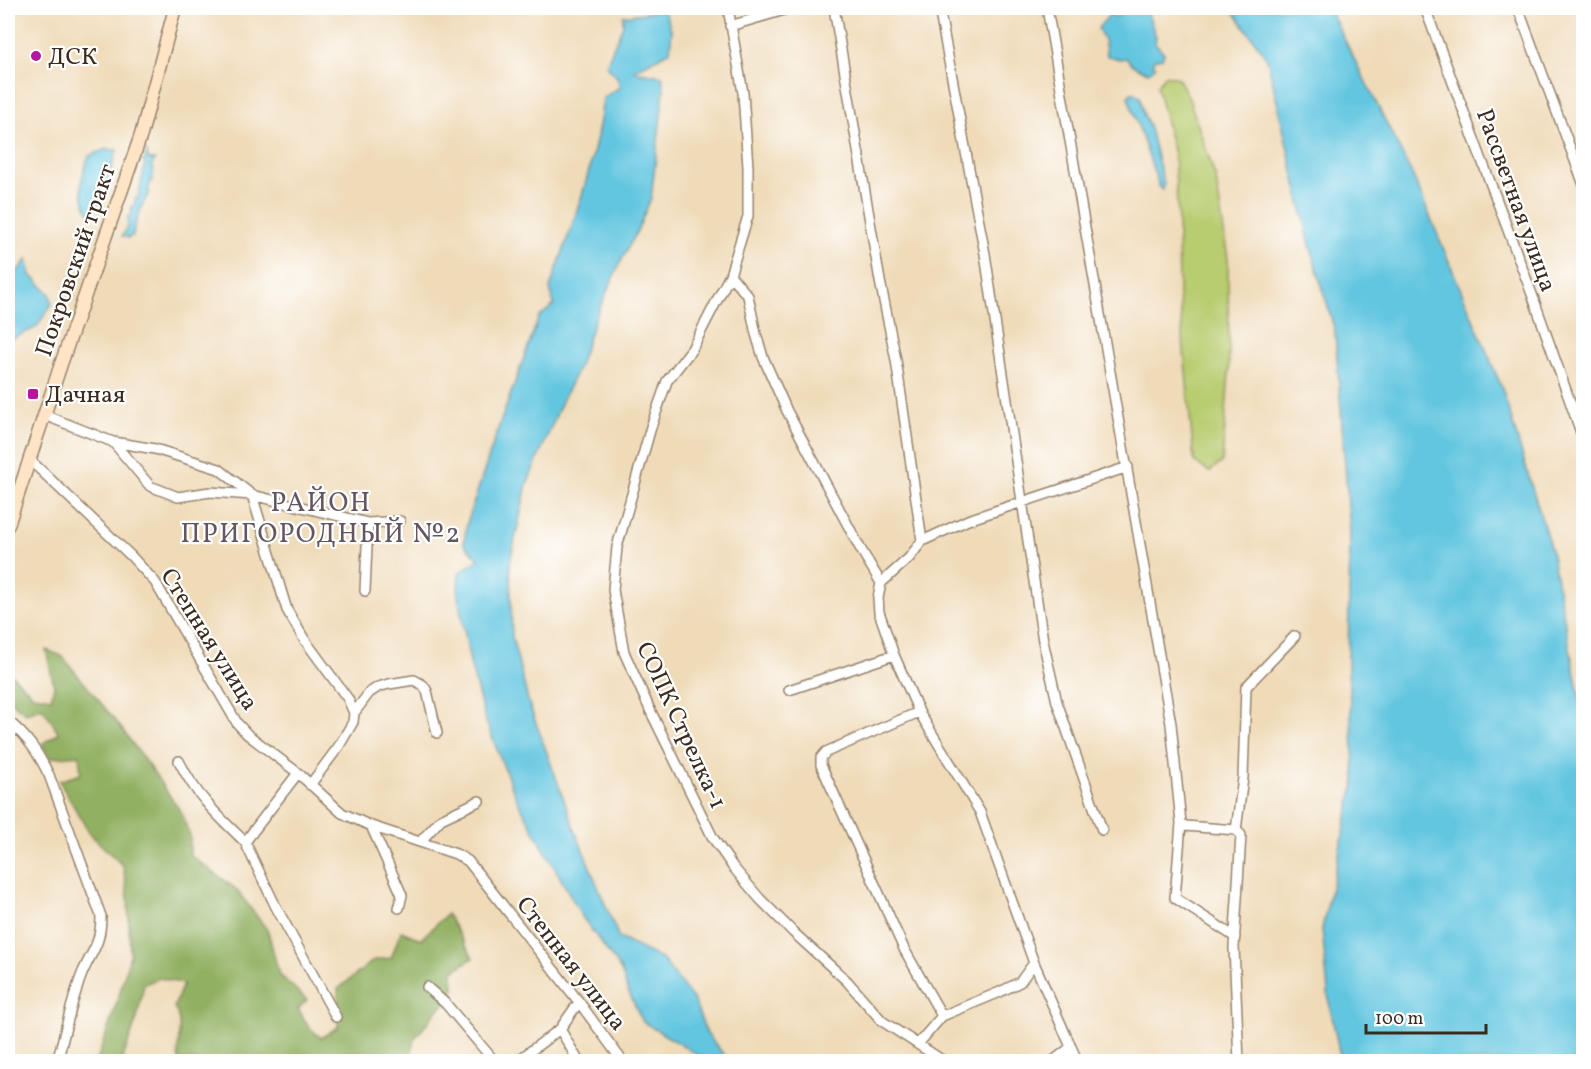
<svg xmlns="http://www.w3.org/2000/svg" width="1591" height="1069" viewBox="0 0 1591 1069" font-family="Vollkorn,serif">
  <rect width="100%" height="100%" fill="#fff"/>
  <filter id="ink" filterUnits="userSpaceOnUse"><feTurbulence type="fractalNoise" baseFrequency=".0167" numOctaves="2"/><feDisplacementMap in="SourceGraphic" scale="12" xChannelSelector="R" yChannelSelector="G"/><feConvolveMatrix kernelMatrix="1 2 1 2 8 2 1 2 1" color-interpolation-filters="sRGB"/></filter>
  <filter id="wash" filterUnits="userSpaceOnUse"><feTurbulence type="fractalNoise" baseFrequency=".008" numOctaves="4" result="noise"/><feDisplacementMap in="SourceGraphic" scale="24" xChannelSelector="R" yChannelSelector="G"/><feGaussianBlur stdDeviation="1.35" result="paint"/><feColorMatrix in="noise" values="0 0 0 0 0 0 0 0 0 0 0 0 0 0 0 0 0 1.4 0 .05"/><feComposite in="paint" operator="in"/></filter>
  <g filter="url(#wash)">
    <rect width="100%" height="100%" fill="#f0dbb9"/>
    <path fill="#b8cc6f" stroke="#7a7b46" stroke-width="1.5" d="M1165,75L1178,78L1188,96L1216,179L1228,260L1229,372L1222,462L1209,472L1194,461L1179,295L1178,220L1174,154L1157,86Z"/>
    <path fill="#92b062" stroke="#666d40" stroke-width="1.5" d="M46,650L62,656L119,725L153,772L181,812L190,836V855L236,889L268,931L279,974L307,1000L298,1009L308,1026L321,1038L338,1027V989L374,960L391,958L401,931L421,939L447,914L473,958L453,971L454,988L447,1001L436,1012L414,1039L411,1059L406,1061H370L363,1053H339L328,1061H179C176,1044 184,1022 174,1007L183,984L160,978L144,984L137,1018L122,1061H97L118,999L130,955L128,898L123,866L90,834L59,781L81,774L79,755L50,758L42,744L59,733L43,708L25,713L8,699V671L33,695L51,698L54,686Z"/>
    <path fill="#63c6e0" stroke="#4f787f" stroke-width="1.5" d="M1120,8H1146L1156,37L1155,43L1164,53L1162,58L1155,59L1153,64L1156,66L1149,72C1139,70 1132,65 1126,58L1120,59L1107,56L1104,40L1098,28L1111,13L1115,17L1119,16L1118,10Z
      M1231,8L1329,9L1413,176L1502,388L1551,550L1583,716V1061H1341L1329,1002L1322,929L1355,781L1348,669L1350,532L1335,331L1310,245L1267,58Z
      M664,10L672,31L670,51L633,71L662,76L664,90L651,198L639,227L617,269L594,321L578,369L563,399L527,484L510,562L512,637L529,704L578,838L619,938L662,959L693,999L707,1034L729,1061H708L643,1022L627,989L621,970L583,918L538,838L516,798L485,719L471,667L458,597L459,573L479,559L464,544L467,523L499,426L539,317L554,305L550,288C572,226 596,164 603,98L620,87L617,77L606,65L623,25V16Z
      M1131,93H1135L1140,97L1144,115L1149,125L1164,184L1163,190L1159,186L1128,97Z
      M106,149L117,150L101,205L89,214C78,191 80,179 89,156Z
      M147,150L148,159L155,160L151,167L154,170C154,175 150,185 148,190L150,192C144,199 133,226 133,236H130L129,238L122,236L128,226V216H131L132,206L135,205V199L138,198L145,164L142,161L145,159Z
      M27,259L31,275L50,294L52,304L36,328L8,340V284Z"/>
  </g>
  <g filter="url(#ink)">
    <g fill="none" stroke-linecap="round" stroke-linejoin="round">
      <defs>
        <path id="minor" d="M728,8L743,93L748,167V216L730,275L692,349L667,381L651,427L617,547L613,590L624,652L651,712L713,838L733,867L760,899L794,933L847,981L882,1021L945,1062
          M834,8L880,281L896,360L922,541L968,520L1128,467
          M939,8L985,254L1043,641L1057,702L1102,830
          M1047,8L1171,724L1181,823L1185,826L1236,830L1241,835L1234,947L1239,1062
          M1425,8L1533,297L1584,441
          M1518,8L1584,185
          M730,26L791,8
          M730,275L748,296L756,334L763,357L787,411L860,548L881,583
          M44,415L113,442L150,486L178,497L210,492L252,495L368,523L400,521
          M113,442L155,449L219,469L252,495L287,610L304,639L348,699L354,713L353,722L339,746L310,785
          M30,460L131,556L155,582L237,723L247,734L298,773L342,813L371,826L456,854L468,861L579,1002L623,1062
          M922,541L909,558L881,583L878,598L879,612L894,655L919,712L980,812L1034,963L1071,1047L1052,1062
          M365,591L368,523
          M789,690L894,655
          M354,713L369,693L378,687L389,684L414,680L423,685L427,691L437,733
          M8,721C28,737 38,753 49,775L101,916C101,945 92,950 82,974C71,1002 65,1033 57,1062
          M179,761C196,796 218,816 245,842
          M298,773L245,842L276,907L336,1017
          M1181,823L1175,898L1235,937
          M371,826L402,895L399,908
          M1236,830L1243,778L1246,687L1295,636
          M420,842L441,819L479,801
          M427,987L446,1004L495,1062
          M942,1016L1000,992L1020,982L1034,963
          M560,1029L579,1062
          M918,1044L942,1016L904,949L821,765V758L826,752L919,712
          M1071,1047L1078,1062
          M516,1062L560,1029L579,1002"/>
        <path id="secondary" d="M8,525L61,364L141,135L175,8"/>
      </defs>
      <use href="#minor" stroke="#96826c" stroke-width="12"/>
      <use href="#secondary" stroke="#96826c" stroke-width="15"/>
      <use href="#minor" stroke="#fff" stroke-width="9"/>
      <use href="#secondary" stroke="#ffe4c6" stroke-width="12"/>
    </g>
  </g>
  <g fill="#b5179e" stroke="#fff" stroke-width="2">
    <circle cx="36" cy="56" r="6"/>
    <rect x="27" y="388" width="12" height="12" rx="3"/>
  </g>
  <g text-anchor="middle" stroke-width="4.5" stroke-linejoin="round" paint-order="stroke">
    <g font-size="24" fill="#3b2a1e" stroke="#fff" text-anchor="start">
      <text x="48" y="64">ДСК</text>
      <text x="45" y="402">Дачная</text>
    </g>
    <g font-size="24" fill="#3b2a1e" stroke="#fff">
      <text transform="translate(1517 200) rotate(70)" y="8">Рассветная улица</text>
      <text transform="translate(75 260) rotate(-71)" y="8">Покровский тракт</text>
      <text transform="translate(210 639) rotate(58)" y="8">Степная улица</text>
      <text transform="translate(682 725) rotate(65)" y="8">СОПК Стрелка-1</text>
      <text transform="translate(572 963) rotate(52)" y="8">Степная улица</text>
    </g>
    <g font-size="27" letter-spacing="1.5" fill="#635660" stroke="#fff">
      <text x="321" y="511">РАЙОН<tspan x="321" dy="31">ПРИГОРОДНЫЙ №2</tspan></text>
    </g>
  </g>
  <rect width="1591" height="1069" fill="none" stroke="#fff" stroke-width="30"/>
  <path d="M1366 1024v9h120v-9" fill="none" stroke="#3b2a1e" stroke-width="3"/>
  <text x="1375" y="1024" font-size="18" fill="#3b2a1e" stroke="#ffffff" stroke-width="4.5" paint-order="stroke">100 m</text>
</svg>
